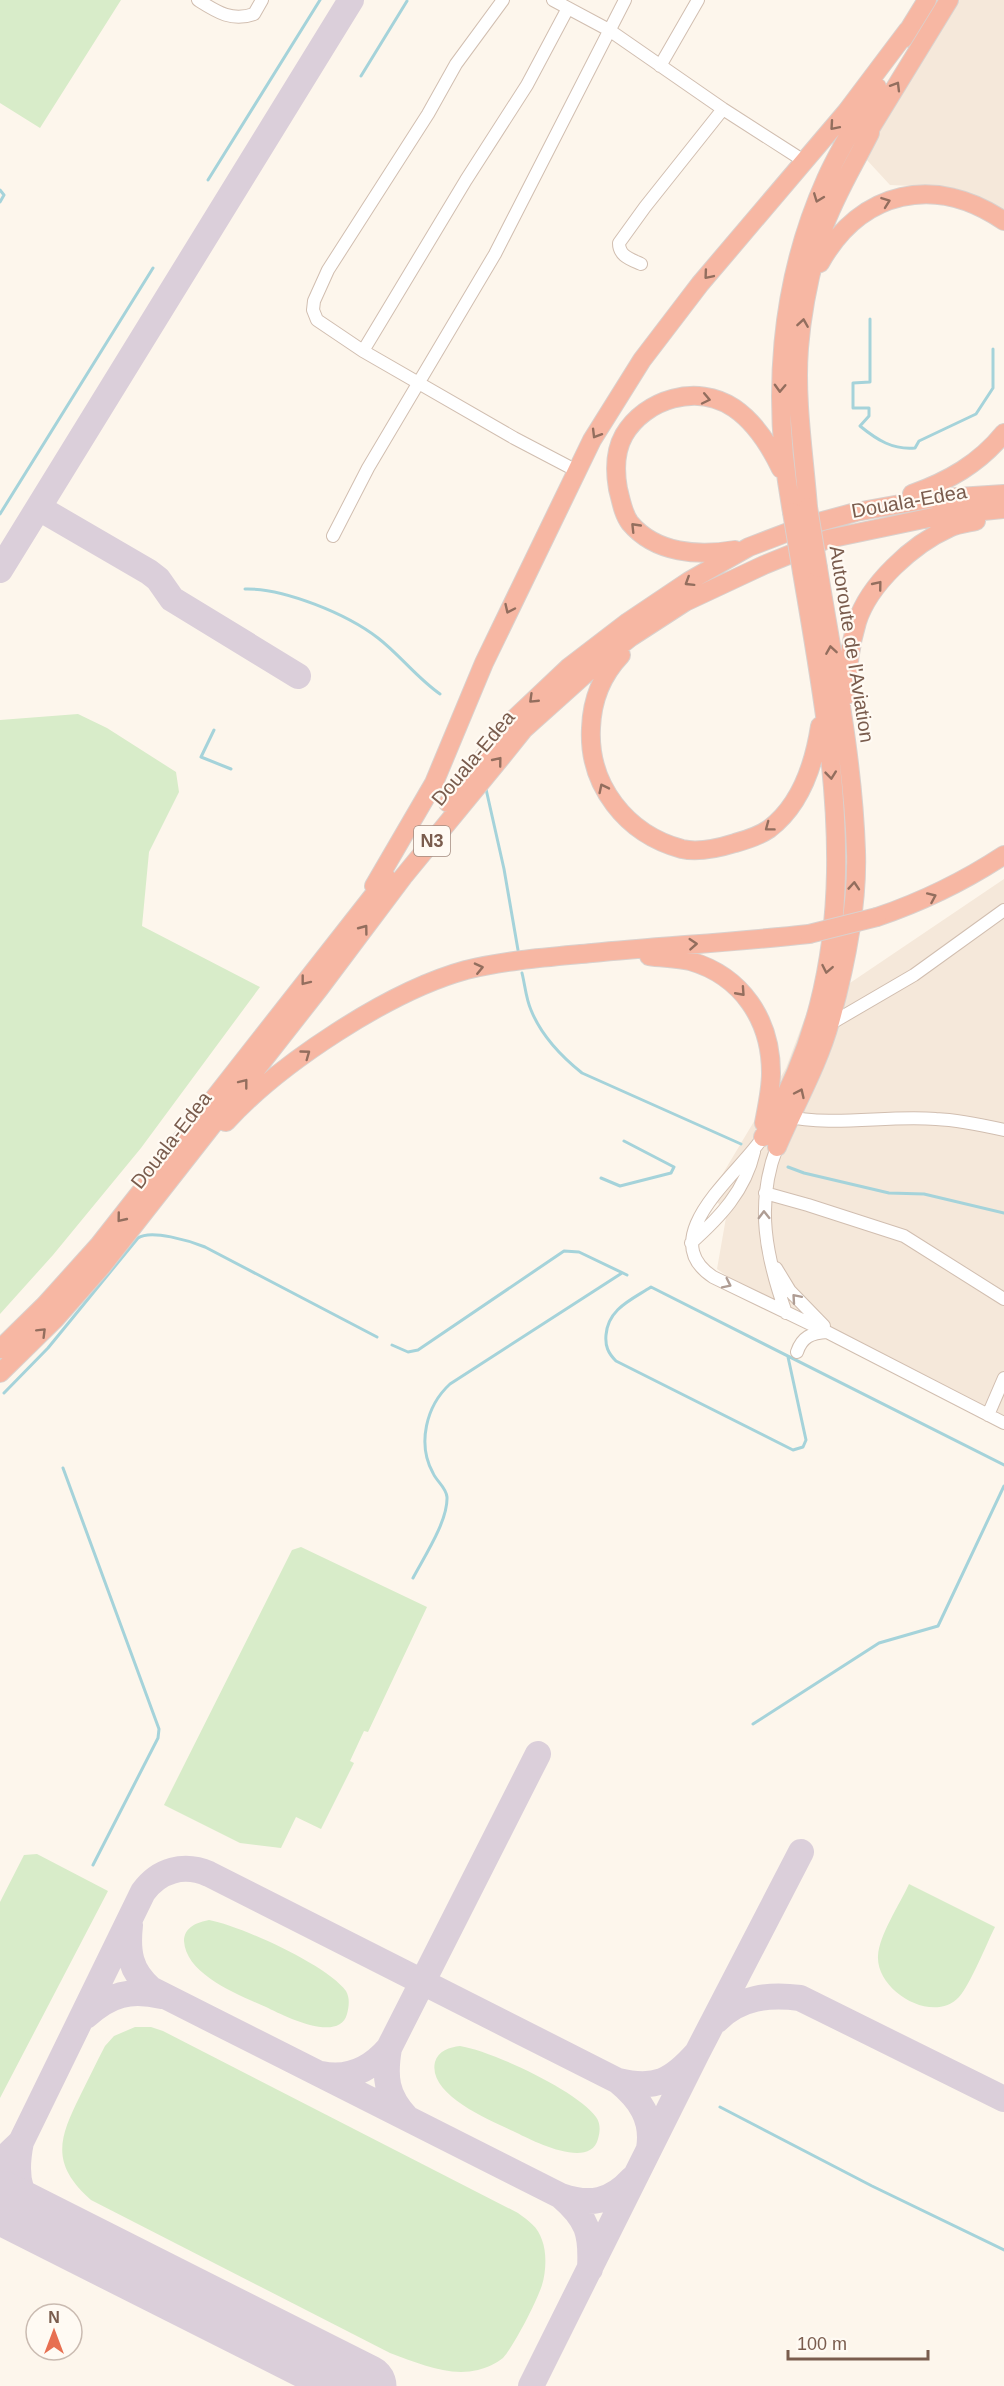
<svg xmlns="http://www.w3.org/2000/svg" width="1004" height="2386" viewBox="0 0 1004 2386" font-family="Helvetica,sans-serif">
  <rect width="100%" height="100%" fill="#fdf6ec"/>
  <path fill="#f5e8da" d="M951,0H1004V212L981,199L955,188L890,185L866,159L875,126Z
    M1004,879V1430L940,1397L747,1290L717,1269L727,1212L708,1193L722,1175L786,1068L807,1012Z"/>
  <path fill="#d8ecc9" d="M0,0H121L40,128L0,103Z
    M78,714L107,728L176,772L179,792L149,852L142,926L260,987L141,1148L53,1255L0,1314V720Z
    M301,1547L427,1607L368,1732L364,1731L350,1761L354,1763L321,1829L296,1817L281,1848L240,1843L164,1805L292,1550Z
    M37,1854L108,1891L0,2098V1902L24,1855Z
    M909,1884L995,1927C987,1943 970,1985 959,1997C933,2025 876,1991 878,1956C879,1935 900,1904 909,1884Z
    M209,1920C241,1926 327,1965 346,1991C350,1998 349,2006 347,2014C339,2044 282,2015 266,2007C239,1995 186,1975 184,1941C184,1927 198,1922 209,1920Z
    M135,2027H151L163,2031L518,2213C529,2221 538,2227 542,2240C547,2253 546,2272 542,2285C537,2301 514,2346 503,2358C497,2363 486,2368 478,2370C448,2377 418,2363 390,2353L91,2200C51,2164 58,2140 80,2096C88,2080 96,2063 105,2046L114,2036Z
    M460,2046C492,2051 578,2091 596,2117C601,2124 600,2132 598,2139C590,2170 533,2141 517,2133C494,2122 427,2096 435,2062C438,2051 450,2047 460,2046Z"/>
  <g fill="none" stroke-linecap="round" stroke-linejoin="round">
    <path stroke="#a5d3da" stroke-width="3" d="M361,76L407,1
      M208,180L320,0
      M0,190L4,195L0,202
      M870,319V382L853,383V408H869V416L860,426C877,440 893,450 915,448L919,441L976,414L993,388V349
      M0,514L153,268
      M245,589C284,588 347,614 378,638C400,655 417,678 440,694
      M214,730L201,757L231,769
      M486,789L504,869L518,950
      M522,973C525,985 526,999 531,1010C541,1035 562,1057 582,1073L741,1144
      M788,1167L804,1173L889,1193L924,1194L1004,1213
      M601,1178L620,1186L671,1173L674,1167L624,1141
      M392,1345L408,1352L418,1350L564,1251L579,1252L627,1275
      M788,1357L806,1440L803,1447L793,1450L616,1361C608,1353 605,1346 606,1335C608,1309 631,1300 651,1287L1004,1465
      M4,1393L48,1348L138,1238C151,1229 190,1241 205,1247L377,1337
      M63,1468L159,1729L158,1738L93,1865
      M413,1578C424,1557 448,1521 447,1497C446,1487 437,1482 433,1473C417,1444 426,1406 450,1384L622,1273
      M753,1724L879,1643L938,1626L1004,1486
      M720,2107L872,2186L1004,2250"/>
    <path stroke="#dbcfda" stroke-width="26" d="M39,508L149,572L158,579L172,599L298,676
      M0,570L351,0
      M130,1925C127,1952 130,1971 151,1989L561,2196C588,2219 592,2234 590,2269
      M86,2016C110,1994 130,1989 162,1996
      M717,2020C740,1997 769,1994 800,1998L1004,2099
      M321,2074C349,2080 371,2069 389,2048
      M618,2081C640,2099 654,2119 649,2149
      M407,2118C386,2096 384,2077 389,2048L538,1754
      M21,2142C13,2181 20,2198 47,2226
      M0,2162L21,2142L143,1892C159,1870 184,1863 209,1874L618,2081C656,2090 672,2081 697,2053
      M561,2196C590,2206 611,2202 632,2179
      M531,2386L697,2053L801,1852"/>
    <path stroke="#dbcfda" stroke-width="63" d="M0,2202L365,2386"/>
    <defs>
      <path id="minor" d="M198,0C217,12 232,22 254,14L262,0
        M503,0L456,64L428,114L328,270L314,301L313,310L317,320L363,351L514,438L577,471
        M553,0L609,30L723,109L804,161
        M660,66L698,0
        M641,264C630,259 619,256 619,243L645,207L723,109
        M363,351L466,180L527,85L568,8
        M333,536L368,468L495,254L625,0
        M830,1024L914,975L1004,910
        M784,1116C834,1127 886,1115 936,1119C959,1120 982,1125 1004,1130
        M763,1137C739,1174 653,1237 713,1277L827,1332L1004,1423
        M777,1147C755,1204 766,1257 786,1313
        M765,1193L808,1205L904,1236L1004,1299
        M691,1243C720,1217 745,1191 754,1152
        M776,1268L790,1291L824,1326
        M797,1352C802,1337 811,1333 827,1332
        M988,1415L1004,1378"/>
      <path id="highway" d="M903,39L927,0
        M820,263C861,190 935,174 1004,221
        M912,494C948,481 979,464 1004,433
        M808,507C804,455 795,400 799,348C802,310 811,268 822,232C834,197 854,165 870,133V129L949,0
        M792,512C771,400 779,284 826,179C840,148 859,117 877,87
        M735,550C699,556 656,554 630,523C623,514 621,500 618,489C615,472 615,451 624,435C645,399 697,383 734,408C756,423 770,446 781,469
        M621,655C602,675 592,700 591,728C588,785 626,834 682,849C699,853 719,848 735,843C746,840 759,836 769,829C801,805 814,765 820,726
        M847,695C847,671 850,645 857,622C869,584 913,544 949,528C957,524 967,523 976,521
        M448,803L514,719L568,668L628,622L689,581L749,547L804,526L856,512L928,499L1004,494
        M374,886L434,783L484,663L592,440L642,360L700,284L847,111L908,30
        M877,917C924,901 963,882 1004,855
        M649,956C662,958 677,958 690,961C742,976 771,1020 771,1073C771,1089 767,1107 764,1123
        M226,1122C279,1064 389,991 466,970C507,960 550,957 592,953C664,946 737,942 809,934
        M763,1137C873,956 835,768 802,572
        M777,1147C794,1107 819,1063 830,1022C845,968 858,907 856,851C853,757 833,661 818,568
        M0,1349L45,1305L99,1245L387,878
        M0,1373L55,1319L102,1266L319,989L403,877L504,754L524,729L592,668L631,637L685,602L764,565L828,539L943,515L1004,509"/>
    </defs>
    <use href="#minor" stroke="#d1beb0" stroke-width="14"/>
    <use href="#highway" stroke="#dad1cd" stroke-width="20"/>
    <use href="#minor" stroke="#fff" stroke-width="12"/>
    <use href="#highway" stroke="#f7b7a3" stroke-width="18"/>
    <defs>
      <path id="highway-bridge" d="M808,507L818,568
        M792,512L802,572
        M809,934L877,917"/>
    </defs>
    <use href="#highway-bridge" stroke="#dad1cd" stroke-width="20" stroke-linecap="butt"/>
    <use href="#highway-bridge" stroke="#f7b7a3" stroke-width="18"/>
  </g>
  <defs><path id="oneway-chevron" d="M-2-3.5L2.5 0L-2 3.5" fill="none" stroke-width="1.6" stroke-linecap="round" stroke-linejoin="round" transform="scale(1.5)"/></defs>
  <g stroke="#936e5e">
    <use href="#oneway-chevron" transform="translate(896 86) rotate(-59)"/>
    <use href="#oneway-chevron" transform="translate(834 126) rotate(131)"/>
    <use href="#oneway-chevron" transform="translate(818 198) rotate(111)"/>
    <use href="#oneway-chevron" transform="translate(886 202) rotate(-20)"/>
    <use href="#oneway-chevron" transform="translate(708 275) rotate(130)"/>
    <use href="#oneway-chevron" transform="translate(803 323) rotate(-81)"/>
    <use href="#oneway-chevron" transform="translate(780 388) rotate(92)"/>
    <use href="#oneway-chevron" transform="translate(706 399) rotate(12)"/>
    <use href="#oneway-chevron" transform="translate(596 434) rotate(121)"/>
    <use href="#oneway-chevron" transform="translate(635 527) rotate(-134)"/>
    <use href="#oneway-chevron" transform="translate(689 582) rotate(148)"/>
    <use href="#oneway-chevron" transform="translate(878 585) rotate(-51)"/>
    <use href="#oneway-chevron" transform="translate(509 609) rotate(115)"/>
    <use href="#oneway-chevron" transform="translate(831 650) rotate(-99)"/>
    <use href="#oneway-chevron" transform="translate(533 699) rotate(136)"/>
    <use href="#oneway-chevron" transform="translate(498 761) rotate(-51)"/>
    <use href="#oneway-chevron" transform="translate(831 775) rotate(84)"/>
    <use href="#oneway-chevron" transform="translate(603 788) rotate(-116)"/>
    <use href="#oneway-chevron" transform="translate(769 827) rotate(143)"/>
    <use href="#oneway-chevron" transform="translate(854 886) rotate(-86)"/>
    <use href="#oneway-chevron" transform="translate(932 897) rotate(-24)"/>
    <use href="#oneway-chevron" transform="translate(364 929) rotate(-53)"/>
    <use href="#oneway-chevron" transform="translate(693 944) rotate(-4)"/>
    <use href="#oneway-chevron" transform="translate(479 968) rotate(-13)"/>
    <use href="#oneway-chevron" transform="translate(827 969) rotate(101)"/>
    <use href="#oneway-chevron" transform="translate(305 981) rotate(128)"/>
    <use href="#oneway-chevron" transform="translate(741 992) rotate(48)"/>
    <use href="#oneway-chevron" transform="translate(306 1054) rotate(-36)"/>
    <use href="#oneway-chevron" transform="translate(244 1083) rotate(-52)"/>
    <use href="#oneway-chevron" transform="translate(800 1093) rotate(-65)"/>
    <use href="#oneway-chevron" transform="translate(121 1218) rotate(129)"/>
    <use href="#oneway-chevron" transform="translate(42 1332) rotate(-45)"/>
  </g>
  <g stroke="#af9d94">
    <use href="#oneway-chevron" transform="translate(764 1215) rotate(-91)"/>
    <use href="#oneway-chevron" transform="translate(727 1284) rotate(26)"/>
    <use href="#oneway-chevron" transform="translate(796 1298) rotate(-131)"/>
  </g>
  <g text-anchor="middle" stroke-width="4.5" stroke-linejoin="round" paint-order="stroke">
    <rect fill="#fffaf3" stroke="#a28b7f" stroke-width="1.5" x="414" y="826" width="36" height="30" rx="4.5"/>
    <g font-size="18" font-weight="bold" fill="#7a5c4d">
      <text x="432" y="847">N3</text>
    </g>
    <g font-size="20" fill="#7a5c4d" stroke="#fffaf3">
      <text transform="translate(909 501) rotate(-10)" y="7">Douala-Edea</text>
      <text transform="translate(852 644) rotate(81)" y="7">Autoroute de l'Aviation</text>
      <text transform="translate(473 758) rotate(-50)" y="7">Douala-Edea</text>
      <text transform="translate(171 1140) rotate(-52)" y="7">Douala-Edea</text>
    </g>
  </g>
  <g transform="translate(54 2332)"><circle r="28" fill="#fffaf3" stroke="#cabbb1" stroke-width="1.5"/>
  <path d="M0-4.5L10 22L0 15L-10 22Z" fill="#e76f51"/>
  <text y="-9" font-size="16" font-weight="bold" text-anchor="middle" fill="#7a5c4d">N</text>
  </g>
  <path d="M788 2350v9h140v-9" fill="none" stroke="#7a5c4d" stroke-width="3"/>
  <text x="797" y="2350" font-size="18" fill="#7a5c4d" stroke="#fffaf3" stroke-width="4.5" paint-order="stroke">100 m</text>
</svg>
